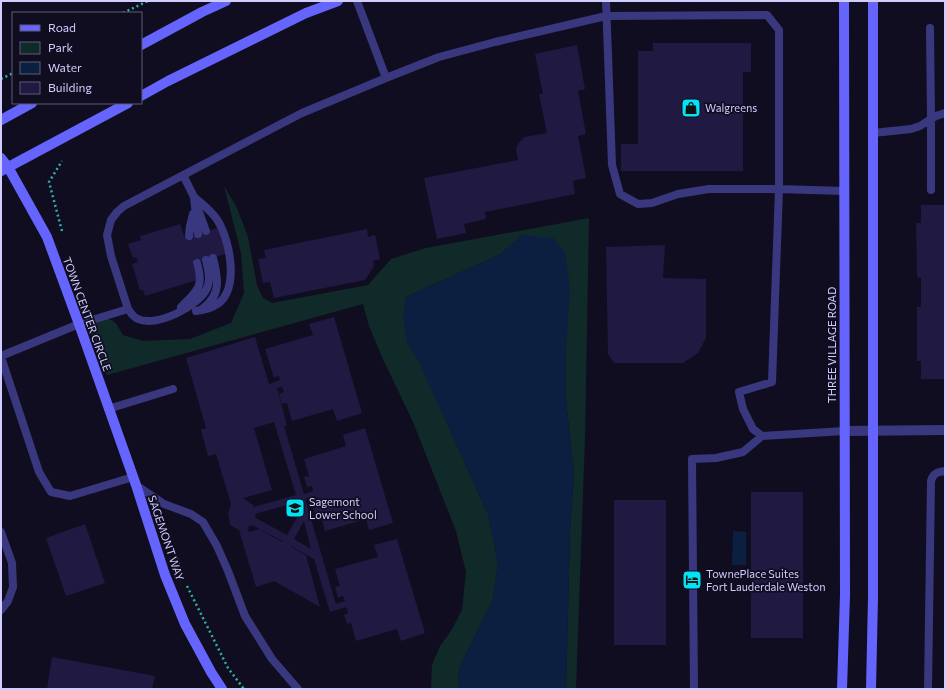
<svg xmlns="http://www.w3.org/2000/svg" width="946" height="690" viewBox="0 0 946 690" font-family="Commissioner,sans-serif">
  <rect width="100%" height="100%" fill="#100d20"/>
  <path fill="#102a29" d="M224,186L237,208L248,237L257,285L263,298L272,303L368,285L391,259L426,248L589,218L585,438L576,689H566L570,530L574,474L566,401V351L522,235L501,254L406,297L407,342L419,361L488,514L498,562L493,599L460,667L458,681L460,689H432L431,685L432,665L440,646L451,631L462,610L466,572L456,531L413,422L382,357L369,326L363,304L107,375L91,335V324L101,317C116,320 116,323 123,335L143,341L190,339L231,323L244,293L241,253Z"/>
  <path fill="#0b2041" d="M522,235L553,238L565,252L570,288L566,351V401L574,474L570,530L566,689H460L458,681L460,667L493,599L498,562L488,514L419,362L407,342L403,319L406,297L501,254Z
    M733,531L746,532V565H732Z"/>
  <path fill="#201941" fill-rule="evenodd" d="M653,43H751V72H743V171H621V144H638V51H653Z
    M577,45L585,89L578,91L586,134L578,136L586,178L573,181L575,194L485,212L486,219L464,224L466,233L437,239L424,178L518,160L516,149L518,144L524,137L547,133L539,94H543L535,54Z
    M921,205H945V379H921V361H917V307H921V278L917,277L916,223H921Z
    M180,224L185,238L220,227L228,253L193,264L197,280L145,296L143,290H140L132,264L138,262L136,257L133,258L128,244L141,240L140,236Z
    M367,229L368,237L375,235L380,259L373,261L374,266L365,280L274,298L270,282L263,283L258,259L266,258L264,250Z
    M665,245L663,278L706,279V338L698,353L683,363H614L608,354L606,247Z
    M334,317L362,413L337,421L333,409L292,421L287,403L282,404L279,394L284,392L282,387L277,388L287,425L284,426L304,494L313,491L312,486L307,487L304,477L309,476L304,459L346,446L343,435L365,428L393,523L369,530L366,519L325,531L320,513L315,514L312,504L317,503L315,496L305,499L336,604L345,601L343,596L338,598L335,587L340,586L335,569L378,557L374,545L397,539L425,633L401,641L397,629L356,641L351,623L347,624L344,615L348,613L346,607L330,612L314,559L291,546V547L306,555L320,607L274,581L256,587L239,530L230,525L228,513L231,504L216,454L208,456L201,430L206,428L186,358L255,337L269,384L280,380L279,376L274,378L265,349L313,335L309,324ZM274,422L296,495L253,507V505L243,498L272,490L254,428ZM298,502L301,511L287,535L256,518L255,514ZM304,521L311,549L294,539ZM252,525L282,541V542L259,529L249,532L248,527L251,526Z
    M751,492H803V638H751Z
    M614,500H666V645H614Z
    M85,524L105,583L66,596L46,538Z
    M52,657L155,676L152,689H47Z"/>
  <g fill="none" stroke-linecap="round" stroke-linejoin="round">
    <path stroke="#2fb1a6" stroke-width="2.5" stroke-dasharray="2 3" stroke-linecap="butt" d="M123,13L148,1
      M1,79L13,73
      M62,231L49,182L62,161
      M175,553L183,576
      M187,586L228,668L244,689"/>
    <path stroke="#39387f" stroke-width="8" d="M357,1L386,78
      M606,1L612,165L620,194L638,204L652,203L678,194L709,189H779L844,191
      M873,133L911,129L920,126L931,119L930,28
      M183,175L194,197L198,234
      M931,190V119L936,116L945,113
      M194,197C202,204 212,211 218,221C230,241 241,293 214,306C209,309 202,310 196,311
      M198,209L206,231
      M189,236L190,226L193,214
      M181,307C198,290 204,287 197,263
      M128,309C131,313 133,317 138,319C157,328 200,305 207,288C211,279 208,269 206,260
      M202,309C222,295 218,278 213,258
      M1,356L79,324L128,309L111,256L107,235L111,220L117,212L124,206L302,113L386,78L439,57L495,42L606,16L767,15L779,30V189L772,382L739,392L743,409L753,429L762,436L844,431
      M1,357L39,472L51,492L70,496L133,477
      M108,409L173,389
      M136,485L164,504L191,514L203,522L217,546L228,571L245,616L272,659L298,689
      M1,532L12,563L13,587L8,601L1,610
      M694,689L692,459L716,458L743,452L762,436
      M928,689L931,481C933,473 938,472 945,471"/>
    <path stroke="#39387f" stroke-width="10" d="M844,431L945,430"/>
    <path stroke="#6565fe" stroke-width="10" d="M141,45L202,12L226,1
      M141,96L168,81L306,13L338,1
      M1,120L32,103
      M1,158L8,167L47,237L79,324L136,485L165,575L185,624L211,672L222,689
      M1,171L128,103
      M842,689L845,595L844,1
      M871,689L873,597V1"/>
  </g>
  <defs>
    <symbol id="shop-square" viewBox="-11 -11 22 22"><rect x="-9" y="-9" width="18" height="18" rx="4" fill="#02e3f5" stroke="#100d20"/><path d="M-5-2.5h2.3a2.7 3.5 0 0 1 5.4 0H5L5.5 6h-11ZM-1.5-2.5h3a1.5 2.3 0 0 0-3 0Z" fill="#111"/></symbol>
    <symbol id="school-square" viewBox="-11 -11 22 22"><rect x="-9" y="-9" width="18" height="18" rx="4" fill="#02e3f5" stroke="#100d20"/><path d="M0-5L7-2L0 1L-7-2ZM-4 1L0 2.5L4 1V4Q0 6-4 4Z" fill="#111"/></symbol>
    <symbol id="hotel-square" viewBox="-11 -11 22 22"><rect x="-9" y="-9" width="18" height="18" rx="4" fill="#02e3f5" stroke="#100d20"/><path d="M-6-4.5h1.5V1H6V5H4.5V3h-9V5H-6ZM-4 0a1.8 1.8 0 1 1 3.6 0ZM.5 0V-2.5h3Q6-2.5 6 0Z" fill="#111"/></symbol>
  </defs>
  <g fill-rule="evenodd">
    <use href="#shop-square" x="680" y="97" width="22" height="22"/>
    <use href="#school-square" x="284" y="497" width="22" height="22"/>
    <use href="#hotel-square" x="681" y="569" width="22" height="22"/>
  </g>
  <g text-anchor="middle" stroke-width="3.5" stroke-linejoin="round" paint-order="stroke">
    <g font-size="11" fill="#d1cdff" stroke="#100d20" text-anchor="start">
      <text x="705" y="112">Walgreens</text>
      <text x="309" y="506">Sagemont<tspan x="309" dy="13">Lower School</tspan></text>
      <text x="706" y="578">TownePlace Suites<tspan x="706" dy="13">Fort Lauderdale Weston</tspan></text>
    </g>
    <g font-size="11" fill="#d1cdff" stroke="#100d20">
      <text transform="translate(87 314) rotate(70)" y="4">TOWN CENTER CIRCLE</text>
      <text transform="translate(832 345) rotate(-90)" y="4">THREE VILLAGE ROAD</text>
      <text transform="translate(166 538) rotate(71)" y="4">SAGEMONT WAY</text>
    </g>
  </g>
  <rect width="946" height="690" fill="none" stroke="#d1cdff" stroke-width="4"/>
  <rect x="12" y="12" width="130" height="92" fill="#100d20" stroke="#5d5a79"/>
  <rect x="20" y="25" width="20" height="6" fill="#6565fe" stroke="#5d5a79"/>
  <text x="48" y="32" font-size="12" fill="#d1cdff">Road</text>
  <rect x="20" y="42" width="20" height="12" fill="#102a29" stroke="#5d5a79"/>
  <text x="48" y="52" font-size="12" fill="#d1cdff">Park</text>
  <rect x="20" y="62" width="20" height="12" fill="#0b2041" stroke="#5d5a79"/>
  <text x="48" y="72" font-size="12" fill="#d1cdff">Water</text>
  <rect x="20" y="82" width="20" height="12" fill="#201941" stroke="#5d5a79"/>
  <text x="48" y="92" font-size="12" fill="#d1cdff">Building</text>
</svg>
